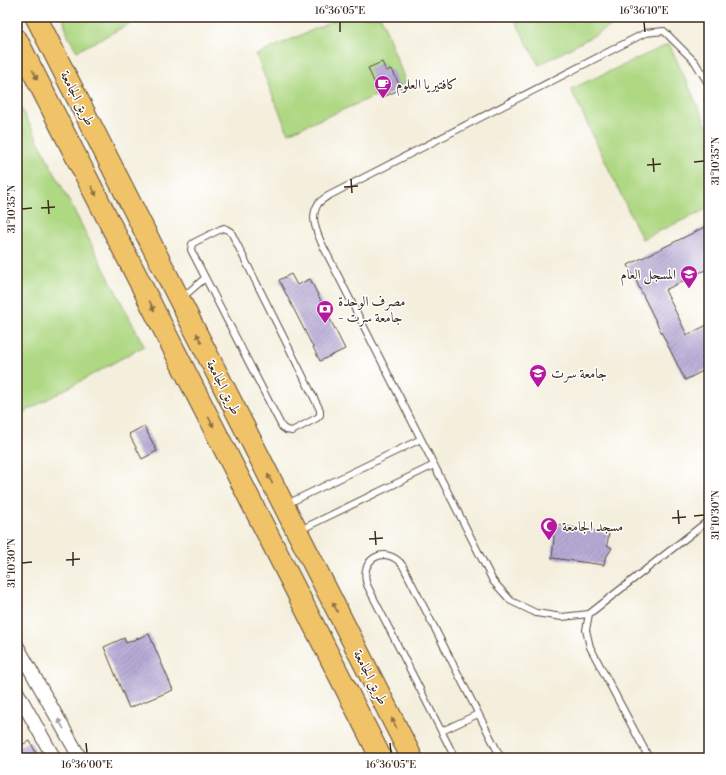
<svg xmlns="http://www.w3.org/2000/svg" width="726" height="775" viewBox="0 0 726 775" font-family="'Libre Bodoni',Amiri,serif">
  <defs>
    <pattern id="building-hatch" width="6" height="6" patternUnits="userSpaceOnUse"><rect width="6" height="6" fill="#b7abd6"/><path d="M-1 1l2-2M0 6l6-6M5 7l2-2" fill="none" stroke="#968bad"/></pattern>
  </defs>
  <rect width="100%" height="100%" fill="#fff"/>
  <filter id="ink" filterUnits="userSpaceOnUse"><feTurbulence type="fractalNoise" baseFrequency=".025" numOctaves="2"/><feDisplacementMap in="SourceGraphic" scale="8" xChannelSelector="R" yChannelSelector="G"/><feConvolveMatrix kernelMatrix="1 2 1 2 8 2 1 2 1" color-interpolation-filters="sRGB"/></filter>
  <filter id="wash" filterUnits="userSpaceOnUse"><feTurbulence type="fractalNoise" baseFrequency=".012" numOctaves="4" result="noise"/><feDisplacementMap in="SourceGraphic" scale="16" xChannelSelector="R" yChannelSelector="G"/><feGaussianBlur stdDeviation="0.9" result="paint"/><feColorMatrix in="noise" values="0 0 0 0 0 0 0 0 0 0 0 0 0 0 0 0 0 1.4 0 .05"/><feComposite in="paint" operator="in"/></filter>
  <g filter="url(#wash)">
    <rect width="100%" height="100%" fill="#f4efdd"/>
    <path fill="#afd883" stroke="#758150" d="M63,17H141V18L77,51L68,36Z
      M342,17H381L406,83L288,133L256,55Z
      M513,17H628L539,65Z
      M669,44L709,130V208L642,239L571,89Z
      M17,100L144,346L17,416Z"/>
    <g id="blocks">
      <path fill="url(#building-hatch)" d="M382,62L386,71L392,69L401,89L381,98L368,68Z
        M709,225V268L665,290L687,335L709,324V368L685,380L628,265Z
        M291,274L297,285L310,279L345,349L320,361L279,280Z
        M144,426L157,451L142,459L129,434Z
        M550,524L609,533L607,545L612,548L605,559L604,565L552,558L554,538Z
        M149,634L173,690L129,708L104,647L124,638L126,643Z
        M30,741L36,753L27,758H17V747Z"/>
    </g>
  </g>
  <g filter="url(#ink)">
    <use href="#blocks" fill-opacity="0" stroke="#57483b" stroke-width="1"/>
    <g fill="none" stroke-linecap="round" stroke-linejoin="round">
      <defs>
        <path id="service" d="M709,93L708,99L709,103
          M224,228L226,229L231,232L320,410V415L317,418L292,431L286,430L282,427L191,250L192,244L195,242L221,229Z
          M183,297L205,278
          M287,504L421,439
          M300,530L434,465
          M589,614L562,617L536,613L511,601L493,581L321,242C316,230 310,217 318,204C320,201 325,198 328,196L645,33L664,31L695,62L709,85
          M442,731L478,714
          M455,758L367,585C358,558 387,544 403,566L501,758
          M649,758L590,647L586,630L589,614L709,520"/>
        <path id="minor" d="M17,646L80,758
          M17,692L54,758"/>
        <path id="trunk" d="M36,17L412,758
          M17,40L381,758"/>
      </defs>
      <use href="#service" stroke="#57483b" stroke-width="8"/>
      <use href="#minor" stroke="#57483b" stroke-width="15"/>
      <use href="#trunk" stroke="#57483b" stroke-width="23"/>
      <use href="#service" stroke="#fff" stroke-width="6"/>
      <use href="#minor" stroke="#fff" stroke-width="13"/>
      <use href="#trunk" stroke="#f1c369" stroke-width="21"/>
    </g>
    <defs><path id="oneway-solid" d="M-6-.8H1V-3.2L6.5 0L1 3.2V.8H-6Z"/></defs>
    <g fill="#8d6f40">
      <use href="#oneway-solid" transform="translate(35 75) rotate(63)"/>
      <use href="#oneway-solid" transform="translate(94 191) rotate(63)"/>
      <use href="#oneway-solid" transform="translate(152 306) rotate(63)"/>
      <use href="#oneway-solid" transform="translate(199 338) rotate(-117)"/>
      <use href="#oneway-solid" transform="translate(211 422) rotate(63)"/>
      <use href="#oneway-solid" transform="translate(270 479) rotate(-117)"/>
      <use href="#oneway-solid" transform="translate(335 607) rotate(-117)"/>
      <use href="#oneway-solid" transform="translate(394 723) rotate(-117)"/>
    </g>
    <use fill="#a79f9a" href="#oneway-solid" transform="translate(61 724) rotate(-119)"/>
  </g>
  <path fill="none" stroke="#3b2a1e" stroke-width="1.5" d="M340,22V32M644,22L645,32M653,158L654,172M694,162L704,161M647,165L661,164M351,179L352,193M344,187L358,186M48,200L49,214M41,208L55,207M22,209L32,208M678,510L679,524M694,516L704,515M672,518L686,517M375,531L376,545M369,539L383,538M73,552V566M66,560L80,559M22,563L32,562M86,743L87,753M390,743L391,753"/>
  <defs>
    <symbol id="cafe-pin" viewBox="-11 -11 22 30"><path d="M0 17L-7.5 6A9.5 9.5 0 1 1 7.5 6Z" fill="#b5179e" stroke="#fff"/><path d="M-5.5-4.5H6V0H3Q3 3.5 0 3.5H-2.5Q-5.5 3.5-5.5 0ZM3-3.2v2h1.7v-2ZM-6 4.5H4V6H-6Z" fill="#fff"/></symbol>
    <symbol id="university-pin" viewBox="-11 -11 22 30"><path d="M0 17L-7.5 6A9.5 9.5 0 1 1 7.5 6Z" fill="#b5179e" stroke="#fff"/><path d="M0-5L7-2L0 1L-7-2ZM-4 1L0 2.5L4 1V4Q0 6-4 4Z" fill="#fff"/></symbol>
    <symbol id="bank-pin" viewBox="-11 -11 22 30"><path d="M0 17L-7.5 6A9.5 9.5 0 1 1 7.5 6Z" fill="#b5179e" stroke="#fff"/><path d="M-6-4H6V4H-6ZM0-2.3a2.3 2.3 0 1 0 0 4.6a2.3 2.3 0 1 0 0-4.6Z" fill="#fff"/></symbol>
    <symbol id="mosque-pin" viewBox="-11 -11 22 30"><path d="M0 17L-7.5 6A9.5 9.5 0 1 1 7.5 6Z" fill="#b5179e" stroke="#fff"/><path d="M3.5-4.9A6 6 0 1 0 3.5 4.9A5 5 0 1 1 3.5-4.9Z" fill="#fff"/></symbol>
  </defs>
  <g fill-rule="evenodd">
    <use href="#cafe-pin" x="373" y="74" width="20" height="27"/>
    <use href="#university-pin" x="679" y="264" width="20" height="27"/>
    <use href="#bank-pin" x="315" y="299" width="20" height="27"/>
    <use href="#university-pin" x="528" y="363" width="20" height="27"/>
    <use href="#mosque-pin" x="539" y="516" width="20" height="27"/>
  </g>
  <g text-anchor="middle" stroke-width="3" stroke-linejoin="round" paint-order="stroke">
    <g font-size="14" fill="#3b2a1e" stroke="#fff" text-anchor="start">
      <text x="396" y="89">كافتيريا العلوم</text>
      <text x="676" y="279" text-anchor="end">المسجل العام</text>
      <text x="338" y="306">مصرف الوحدة<tspan x="338" dy="16">- جامعة سرت</tspan></text>
      <text x="551" y="378">جامعة سرت</text>
      <text x="562" y="531">مسجد الجامعة</text>
    </g>
    <g font-size="14" fill="#3b2a1e" stroke="#fff">
      <text transform="translate(78 98) rotate(63)" y="5">طريق الجامعة</text>
      <text transform="translate(224 387) rotate(63)" y="5">طريق الجامعة</text>
      <text transform="translate(371 677) rotate(63)" y="5">طريق الجامعة</text>
    </g>
  </g>
  <rect width="726" height="775" fill="none" stroke="#fff" stroke-width="44"/>
  <rect x="22" y="22" width="682" height="731" fill="none" stroke="#3b2a1e" stroke-width="1.5"/>
  <g font-size="10" text-anchor="middle" fill="#3b2a1e">
    <text x="340" y="14">16°36'05"E</text>
    <text x="644" y="14">16°36'10"E</text>
    <text transform="translate(715 161) rotate(-90)" y="4">31°10'35"N</text>
    <text transform="translate(11 209) rotate(-90)" y="4">31°10'35"N</text>
    <text transform="translate(715 515) rotate(-90)" y="4">31°10'30"N</text>
    <text transform="translate(11 563) rotate(-90)" y="4">31°10'30"N</text>
    <text x="87" y="768">16°36'00"E</text>
    <text x="391" y="768">16°36'05"E</text>
  </g>
</svg>
